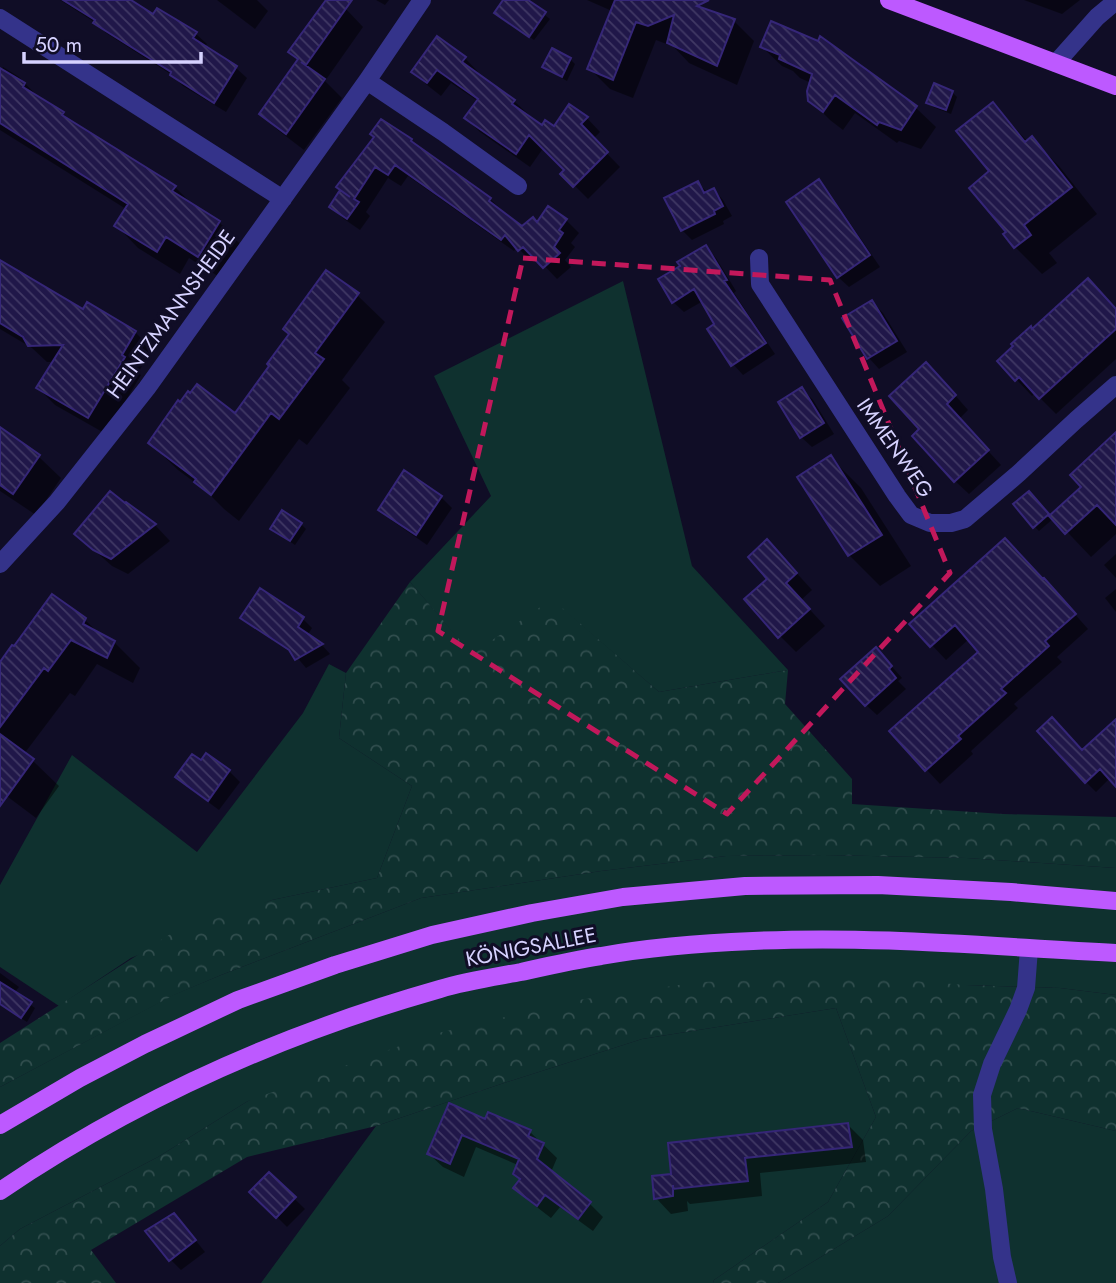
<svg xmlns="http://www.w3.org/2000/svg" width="1116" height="1283" viewBox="0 0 1116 1283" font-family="Jost,sans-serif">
  <defs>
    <pattern id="forest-crowns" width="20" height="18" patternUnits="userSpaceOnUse" patternTransform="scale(1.75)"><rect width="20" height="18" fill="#0f312f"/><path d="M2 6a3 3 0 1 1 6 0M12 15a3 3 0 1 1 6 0" fill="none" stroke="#314e4e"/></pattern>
    <pattern id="building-back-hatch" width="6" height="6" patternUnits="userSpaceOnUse" patternTransform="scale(1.75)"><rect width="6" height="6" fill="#201749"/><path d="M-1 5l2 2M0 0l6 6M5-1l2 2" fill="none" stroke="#403864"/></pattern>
  </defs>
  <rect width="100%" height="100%" fill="#100d26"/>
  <path fill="#0f312f" d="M623,281L692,566L788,670L659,692L552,600L472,655L410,582L491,496L434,376Z
    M329,664L346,673L339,738L412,786L377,878L272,900L131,958L59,1006L0,967V885L72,755L197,852L303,713Z
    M824,855L967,858L1116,868V995L1060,988L966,985L248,1101L158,1157L20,1229L0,1246V1087L173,995L221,975L421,898L601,871L726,856Z
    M836,1008L876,1117L828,1202L714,1280L713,1283H261L376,1126L504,1083L642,1039Z
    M1018,1108L1116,1131V1283H778L888,1216L971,1131Z"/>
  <path fill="url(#forest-crowns)" d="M410,582L472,654L552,599L659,692L788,670L785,704L852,779V804L1003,814L1116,817V868L967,858L824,855L726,856L601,871L421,898L221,975L174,995L0,1087V1043L172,933L272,900L377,878L412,786L339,738L346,673Z
    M860,977L966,985L1060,988L1116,995V1131L1018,1108L971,1131L888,1216L778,1283H713L714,1280L828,1202L876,1117L836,1008L642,1039L504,1083L376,1126L247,1157L91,1250L116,1283H0V1246L20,1229L158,1157L248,1101L430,1035L572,1001L699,982Z"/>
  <path fill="#0007" d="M60,0H128L154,16L157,10L196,34L207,44L205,47L236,68L247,78L226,112L183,86L172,75L106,33L96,23Z
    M217,0H257L268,11L255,29Z
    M328,0H332L346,9L363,27L325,81L342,98L304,150L279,131L261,114L299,61L290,52Z
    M376,0H389L385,5Z
    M505,0H525L550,19L534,40L502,17Z
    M587,0H701L698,7L734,21L754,41L737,85L689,63L671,44L669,45L656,40L633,98L610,89L590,69L612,11Z
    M1024,0H1080L1062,14Z
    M821,38L916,108L936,127L921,149L899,141L897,143L855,113L843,130L830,120L810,100L811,83L800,78L793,71L782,66L762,47L819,44Z
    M465,58L478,72L476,74L514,101L542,127L554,129L569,106L587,118L600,132L593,139L620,167L588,199L563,174L566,170L544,147L530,167L480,132L466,118L478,101L451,83L441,96L427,85L414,72Z
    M570,59L575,64L567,81L549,71L544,66Z
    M3,67L19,77L41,100L63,114L72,123L175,187L196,208L219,222L241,245L221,278L189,258L180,274L138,248L116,225L126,209L0,130V72Z
    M952,92L957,97L951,114L933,107L929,102Z
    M993,104L1028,142L1032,139L1059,166L1097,214L1049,253L1057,263L1042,274L1015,247L1008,232L991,172Z
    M411,141L421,150L490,199L522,228L538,224L549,208L566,220L579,233L571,243L575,247L565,260L571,267L557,279L537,258L532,262L517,247L514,251L408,176L401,186L388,178L366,212L370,216L360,230L344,219L331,207L342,190Z
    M819,181L829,192L880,267L849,287L838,277Z
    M698,183L708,193L714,190L723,200L732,216L723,221L724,224L692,240L682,230Z
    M706,247L716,258L736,291L734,293L775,354L743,375L733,364L717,324L703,301L684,312L673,302L682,267Z
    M0,262L84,311L135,332L152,349L138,373L141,375L106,434L55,405L38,388L54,362H47L32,348L0,329Z
    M357,295L385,322L342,380L350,388L307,445L299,439L239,521L224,509L205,490L178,470L150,443L235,415Z
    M872,302L883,313L907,352L879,369L869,358L844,319Z
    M1116,310V359L1056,414L1035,393L1032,396L1016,379L1033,331Z
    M940,378L968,410L959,419L1001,465L969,494L955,481L922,429Z
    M802,389L813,400L834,434L812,447L801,437Z
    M0,430L39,457L61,478L36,515L0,491Z
    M1116,450V534L1091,557L1054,518L1039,531L1034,526V498L1050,518L1084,487Z
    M831,458L861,488L911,566L880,586L849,555Z
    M441,497L452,508L427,545L391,520L380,510Z
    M126,504L155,525L170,541L128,574L112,566L76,534Z
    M301,524L306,529L295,545L277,533Z
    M1116,554V578L1104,565Z
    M783,558L812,590L801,600L825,626L796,652L780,636L770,579Z
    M1116,589V612L1105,598Z
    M260,591L303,619L312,628L307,636L322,645L330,654L306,668L295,655L252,627L243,618Z
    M1058,595L1088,629L1057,657L1062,662L1014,704L1018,708L971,751L973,754L940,784L926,769L980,652L969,639L946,660L912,624Z
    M52,596L85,620L101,635L114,642L140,668L133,683L97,664L75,696L70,693L24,754L33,761L59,786L36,818L4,794L0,801V664L14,649Z
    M886,660L902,678L898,681L906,689L877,715L866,705Z
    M1116,721V784L1110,778L1096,792L1086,782L1083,752Z
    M207,755L229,771L240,782L219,810L188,787L177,777L201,762Z
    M0,973L19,987L14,993L35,1008L27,1022L0,1005Z
    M489,1114L530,1132L557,1158L551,1172L590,1204L603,1217L593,1231L560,1207L551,1218L529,1201L516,1188L522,1180L518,1165L476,1147L464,1177L443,1167L429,1154L486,1121Z
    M848,1125L863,1140L866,1162L760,1173L762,1196L690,1204L687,1201L688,1211L671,1214L656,1198L673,1175Z
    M269,1174L305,1209L287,1227L252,1192Z
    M184,1226L205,1252L181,1270L171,1260Z"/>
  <path fill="url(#building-back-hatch)" stroke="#352677" stroke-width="2" d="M63,0H131L153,14L157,8L197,32L193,38L237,66L214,103L170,75L171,72L93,23L95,20Z
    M326,0H352L306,65L301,62L325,79L286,134L259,114L298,59L288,52Z
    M503,0H528L546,12L529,37L494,13Z
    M615,0H709L697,6L735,19L717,66L667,43L674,15L648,26L636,22L613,80L587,69Z
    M771,21L818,41L820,36L917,106L901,130L879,122L877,125L835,95L823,112L808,101L807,91L812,74L779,59L780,55L760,47Z
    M437,36L466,57L462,62L515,100L512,104L542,125L545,120L554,126L569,104L588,117L581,124L608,152L573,187L560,174L564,170L529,135L516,154L464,118L478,99L437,70L427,83L411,72Z
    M552,48L571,58L562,77L542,67Z
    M0,68L25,83L23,87L64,112L62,115L176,186L172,191L220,221L198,257L166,237L157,252L114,226L128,204L0,123Z
    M934,83L953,91L946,110L926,103Z
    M993,102L1025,142L1032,136L1072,187L1024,225L1031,235L1014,248L1003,234L1006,232L969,188L989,171L956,131Z
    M381,119L412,139L411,141L491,198L489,201L522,226L533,217L537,222L548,206L567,219L559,230L563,233L554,247L560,253L543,268L523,247L518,251L505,235L501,240L395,165L388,175L375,167L354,199L359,202L347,219L329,207L340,190L350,197L336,187L374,137L370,134Z
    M819,179L870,255L837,278L786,202Z
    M698,181L704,193L714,188L723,206L714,211L715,214L681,231L664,198Z
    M706,245L727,280L724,281L766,343L731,366L707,329L714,324L694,289L672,303L658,279L680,266L677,262Z
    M0,260L83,309L87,302L136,331L122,355L125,357L88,418L36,388L63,345L28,346L23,337L0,323Z
    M326,270L359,293L315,353L324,359L279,419L271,413L211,495L194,482L196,479L148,443L178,400L180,402L188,391L190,393L197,384L235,413L269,366L267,364L289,334L283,329Z
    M1088,278L1116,309V329L1039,399L1019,377L1015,381L997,361L1013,346L1011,344L1031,326L1032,329Z
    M872,300L897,341L867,359L842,318Z
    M926,362L956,395L947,404L989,450L954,482L912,436L919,429L889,396Z
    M802,387L824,423L800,438L778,402Z
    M0,427L40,455L13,494L0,485Z
    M1116,432V525L1097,505L1065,534L1049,516L1081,487L1070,475Z
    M831,455L882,535L848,556L797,477Z
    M404,470L442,496L416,535L378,510Z
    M110,491L125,503L126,502L156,524L111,559L93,550L74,534Z
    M1029,491L1049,514L1033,528L1013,504Z
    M282,510L302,523L290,541L270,529Z
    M1005,538L1043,579L1044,578L1076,614L1045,641L1049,646L1001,689L1006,693L958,736L961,739L925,771L889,731L978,652L955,625L930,647L909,624Z
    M767,539L797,573L786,583L810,609L778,638L744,599L767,579L748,557Z
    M260,588L304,617L298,627L323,644L295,660L289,650L240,618Z
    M52,594L86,618L83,624L115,641L107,658L71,640L48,671L44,668L0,727V662L12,645L14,646Z
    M876,647L892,666L889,669L896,678L865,706L840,679Z
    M1052,717L1082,750L1116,719V787L1100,769L1085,783L1037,731Z
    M0,734L34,759L0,806Z
    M206,753L230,770L208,801L175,777L192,754L201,760Z
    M0,982L32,1002L21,1018L0,1004Z
    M449,1103L485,1119L488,1112L531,1130L528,1136L544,1143L537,1159L591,1202L578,1219L545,1195L537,1206L513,1188L520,1179L513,1174L519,1159L462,1135L450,1164L427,1154Z
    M848,1123L852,1147L745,1158L748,1181L673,1189V1185V1196L654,1199L652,1176L671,1174L668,1143Z
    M269,1172L296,1197L276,1218L249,1192Z
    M174,1213L196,1240L169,1261L145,1231Z"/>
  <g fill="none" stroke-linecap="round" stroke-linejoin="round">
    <path stroke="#34338a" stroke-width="18" d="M0,18L283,199
      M1056,63L1097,17L1116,1
      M367,81L443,132L518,186
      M759,258L760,284L897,496L911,515L930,523H951L965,519L1019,473L1076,420L1116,385
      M0,564L57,502L147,388L367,81L422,0
      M1008,1283L1002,1257L994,1189L983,1129L982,1095L992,1064L1018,1010L1026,988L1029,949"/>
    <path stroke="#bd59ff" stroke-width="18" d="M889,0L1116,86
      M0,1125L80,1078L145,1044L238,1000L335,965L432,935L532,913L623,897L745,886L878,885L1011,892L1116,901
      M0,1191C134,1100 285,1033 440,989C466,981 494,977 521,972C548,966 574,960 601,956C651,947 702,943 753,941C874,935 995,947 1116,953"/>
  </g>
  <path fill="none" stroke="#c2185b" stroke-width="5" stroke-dasharray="14 9" stroke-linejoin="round" d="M523,258L830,280L950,573L727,814L438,631Z"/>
  <g text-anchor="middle" stroke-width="6" stroke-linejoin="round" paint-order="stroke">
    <g font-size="21" fill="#d6d2ff" stroke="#100d26">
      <text transform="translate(171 314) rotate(-54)" y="7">HEINTZMANNSHEIDE</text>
      <text transform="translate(895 448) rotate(55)" y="7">IMMENWEG</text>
      <text transform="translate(531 947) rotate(-11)" y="7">KÖNIGSALLEE</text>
    </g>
  </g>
  <path d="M24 52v10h177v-10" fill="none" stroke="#d6d2ff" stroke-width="3.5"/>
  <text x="35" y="52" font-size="21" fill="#d6d2ff" stroke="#100d26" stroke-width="5" paint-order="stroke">50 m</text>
</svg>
